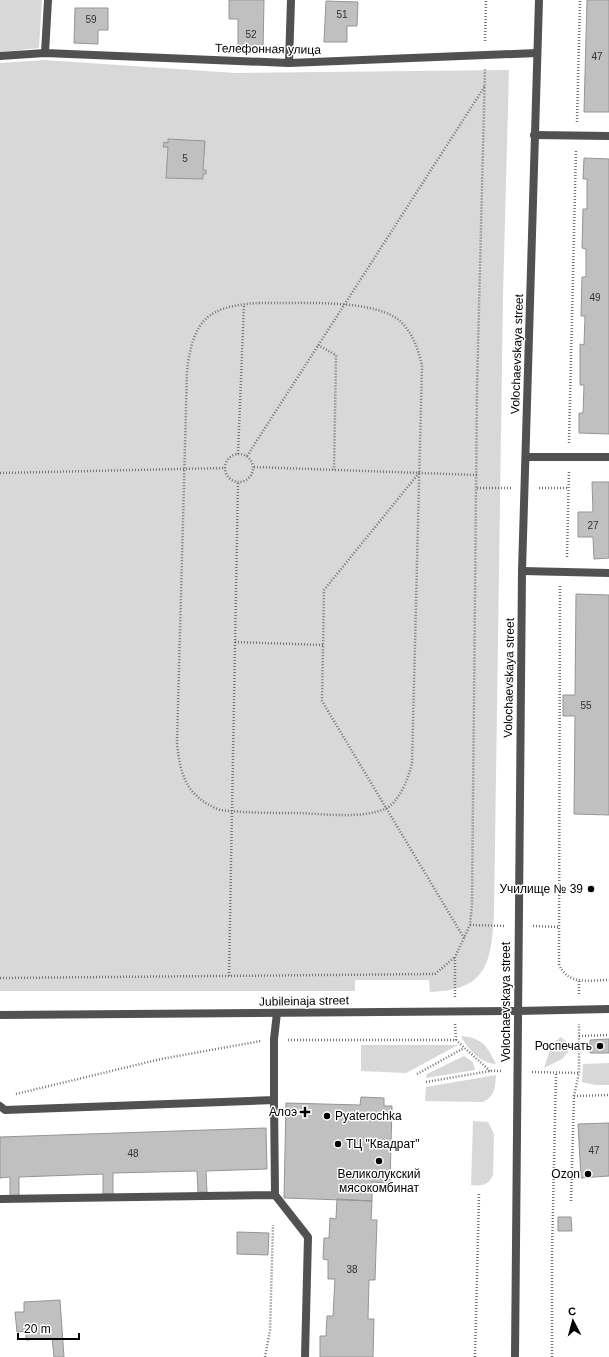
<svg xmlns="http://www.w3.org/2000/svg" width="609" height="1357" viewBox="0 0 609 1357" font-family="Helvetica,sans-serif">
  <rect width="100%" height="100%" fill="#fff"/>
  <path fill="#d8d8d8" d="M0,0H42L39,48L0,52Z
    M45,60L235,73L509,70L503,296L494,914C491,964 487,990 430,992L429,980H355V991H0V63Z
    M461,1036C483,1038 487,1046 496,1064C482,1064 467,1049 461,1036Z
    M561,1037L567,1042L568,1052L562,1059L544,1068L552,1044Z
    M361,1045H458L406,1073L361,1071Z
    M464,1056L473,1062L475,1070L426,1078L427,1074Z
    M609,1063V1085H595L582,1082L583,1064Z
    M496,1075C495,1088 495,1096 483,1102L425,1101L426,1087Z
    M473,1121L488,1122L494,1134L493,1175C488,1186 482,1186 471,1185Z"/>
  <path fill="#c0c0c0" stroke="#959595" d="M229,0H264L263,49L238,48V19H229Z
    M587,0H609V112H584Z
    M326,1L358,2L357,26H347V42H324Z
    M75,8H108V30H98V44L74,43Z
    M168,139L205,141L203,170H206V174H203V179L166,178L168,147H163L164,142L168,143Z
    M584,158L609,159V434L579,433V413H583L584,385H580V344L584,345L585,316H581L582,277H586V249L582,248L583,209H587V179H583Z
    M592,482H609V558L594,559L593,537H578V512H593Z
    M576,594L609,595V815L574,814L575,716H563V695H575Z
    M609,1039V1053H590V1040Z
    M361,1097L384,1098V1106H392L390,1183L372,1182V1201L284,1198L286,1103L360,1105Z
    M609,1123V1176L581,1178L578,1124Z
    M266,1128L267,1169L206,1171L207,1192H198L197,1171L113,1173V1194H103V1174L19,1177V1196L10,1197V1177L0,1178V1137Z
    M337,1199L372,1201L371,1220H377L375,1280H369L368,1319H374L373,1357H320V1336H326L327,1316H333L335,1279H328V1260L323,1259L324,1238H329L330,1218L336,1219Z
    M558,1217H571L572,1231H558Z
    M237,1232L269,1233L268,1255L237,1254Z
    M60,1300L64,1357H54L52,1338L26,1340V1331L17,1332L15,1312H24V1302Z"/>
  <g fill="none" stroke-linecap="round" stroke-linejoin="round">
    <path stroke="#737373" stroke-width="2.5" stroke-dasharray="1 2" stroke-linecap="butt" d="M485,41L486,0
      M577,122L580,0
      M259,303C294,304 380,297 403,324C414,336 418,350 422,365L412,763C409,777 399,803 385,809C359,819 326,814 299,813C273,813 246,813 220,810C187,797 180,776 177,743L187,371C193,320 207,306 259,303Z
      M318,345L336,355L334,470
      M569,443L576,149
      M225 468a14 14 0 1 1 28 0a14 14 0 1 1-28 0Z
      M238,454L244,304
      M247,456L485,86
      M254,467L477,475
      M0,473L225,468
      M419,473L324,590L322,701L464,938
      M477,488H512
      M539,488H568
      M567,557L569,470
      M560,586L559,964C567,986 590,980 609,980
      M235,642L323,645
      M470,925L506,926
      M533,926L559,927
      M229,976L238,482
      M0,978L435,974L455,957
      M579,981V995
      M455,997V957L470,925L472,904L477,388L485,68
      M455,1024L456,1040
      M579,1036L609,1035
      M288,1040H456L490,1071
      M532,1072L579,1073
      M417,1074L464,1048
      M426,1082L490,1071H503
      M16,1094L161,1059L261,1041
      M574,1096L609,1095
      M571,1201L574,1096L579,1073V1024
      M265,1357L270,1330L273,1225
      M475,1357L479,1194
      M552,1357V1254L556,1073"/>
    <path stroke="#515151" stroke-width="8" d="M534,135L609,136
      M522,571L609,573
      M274,1100L275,1195L308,1237L305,1357
      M0,1106L5,1110L274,1100V1039L277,1013
      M0,1199L275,1195"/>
    <path stroke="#515151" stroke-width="8" d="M45,53L48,0
      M0,56L45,53L289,63L537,53
      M289,63L291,0
      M526,457H609
      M0,1015L517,1011"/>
    <path stroke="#515151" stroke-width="8" d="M517,1011L609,1009
      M515,1357L522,571L539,0"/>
  </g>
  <g fill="#000" stroke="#fff" stroke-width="1.5">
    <circle cx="591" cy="889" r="4"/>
    <circle cx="600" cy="1046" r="4"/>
    <path d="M303 1106h4v4h4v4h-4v4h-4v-4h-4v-4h4z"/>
    <circle cx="327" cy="1116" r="4"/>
    <circle cx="338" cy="1144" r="4"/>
    <circle cx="379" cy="1161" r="4"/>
    <circle cx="588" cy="1174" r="4"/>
  </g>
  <g text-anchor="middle" stroke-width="3" stroke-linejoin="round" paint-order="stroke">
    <g font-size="10" fill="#303030">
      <text x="342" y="18">51</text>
      <text x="91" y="23">59</text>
      <text x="251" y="38">52</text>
      <text x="597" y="60">47</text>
      <text x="185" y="162">5</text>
      <text x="595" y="301">49</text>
      <text x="593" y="529">27</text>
      <text x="586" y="709">55</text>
      <text x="594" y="1154">47</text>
      <text x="133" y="1157">48</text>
      <text x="352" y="1273">38</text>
    </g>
    <g font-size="12" fill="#000" stroke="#fff">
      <text transform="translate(268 49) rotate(1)" y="4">Телефонная улица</text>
      <text transform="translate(517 354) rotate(-88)" y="4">Volochaevskaya street</text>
      <text transform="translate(509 678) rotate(-89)" y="4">Volochaevskaya street</text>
      <text transform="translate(304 1001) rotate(-1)" y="4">Jubileinaja street</text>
      <text transform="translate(506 1002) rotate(-90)" y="4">Volochaevskaya street</text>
    </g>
    <g font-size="12" fill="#000" stroke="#fff" text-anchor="end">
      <text x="583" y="893">Училище № 39</text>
      <text x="592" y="1050">Роспечать</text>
      <text x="297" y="1116">Алоэ</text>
      <text x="335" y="1120" text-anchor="start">Pyaterochka</text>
      <text x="346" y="1148" text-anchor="start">ТЦ "Квадрат"</text>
      <text x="379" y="1178" text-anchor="middle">Великолукский<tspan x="379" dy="14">мясокомбинат</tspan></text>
      <text x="580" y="1178">Ozon</text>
    </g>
  </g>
  <g transform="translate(573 1321) rotate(354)" stroke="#ffffff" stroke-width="3" paint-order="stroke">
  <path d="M0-3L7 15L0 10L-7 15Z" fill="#000000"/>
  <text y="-6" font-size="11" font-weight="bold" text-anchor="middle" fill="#000000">С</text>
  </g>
  <path d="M18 1333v6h61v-6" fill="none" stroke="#000000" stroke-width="2"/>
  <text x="24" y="1333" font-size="12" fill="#000000" stroke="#ffffff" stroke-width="3" paint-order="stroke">20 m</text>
</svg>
